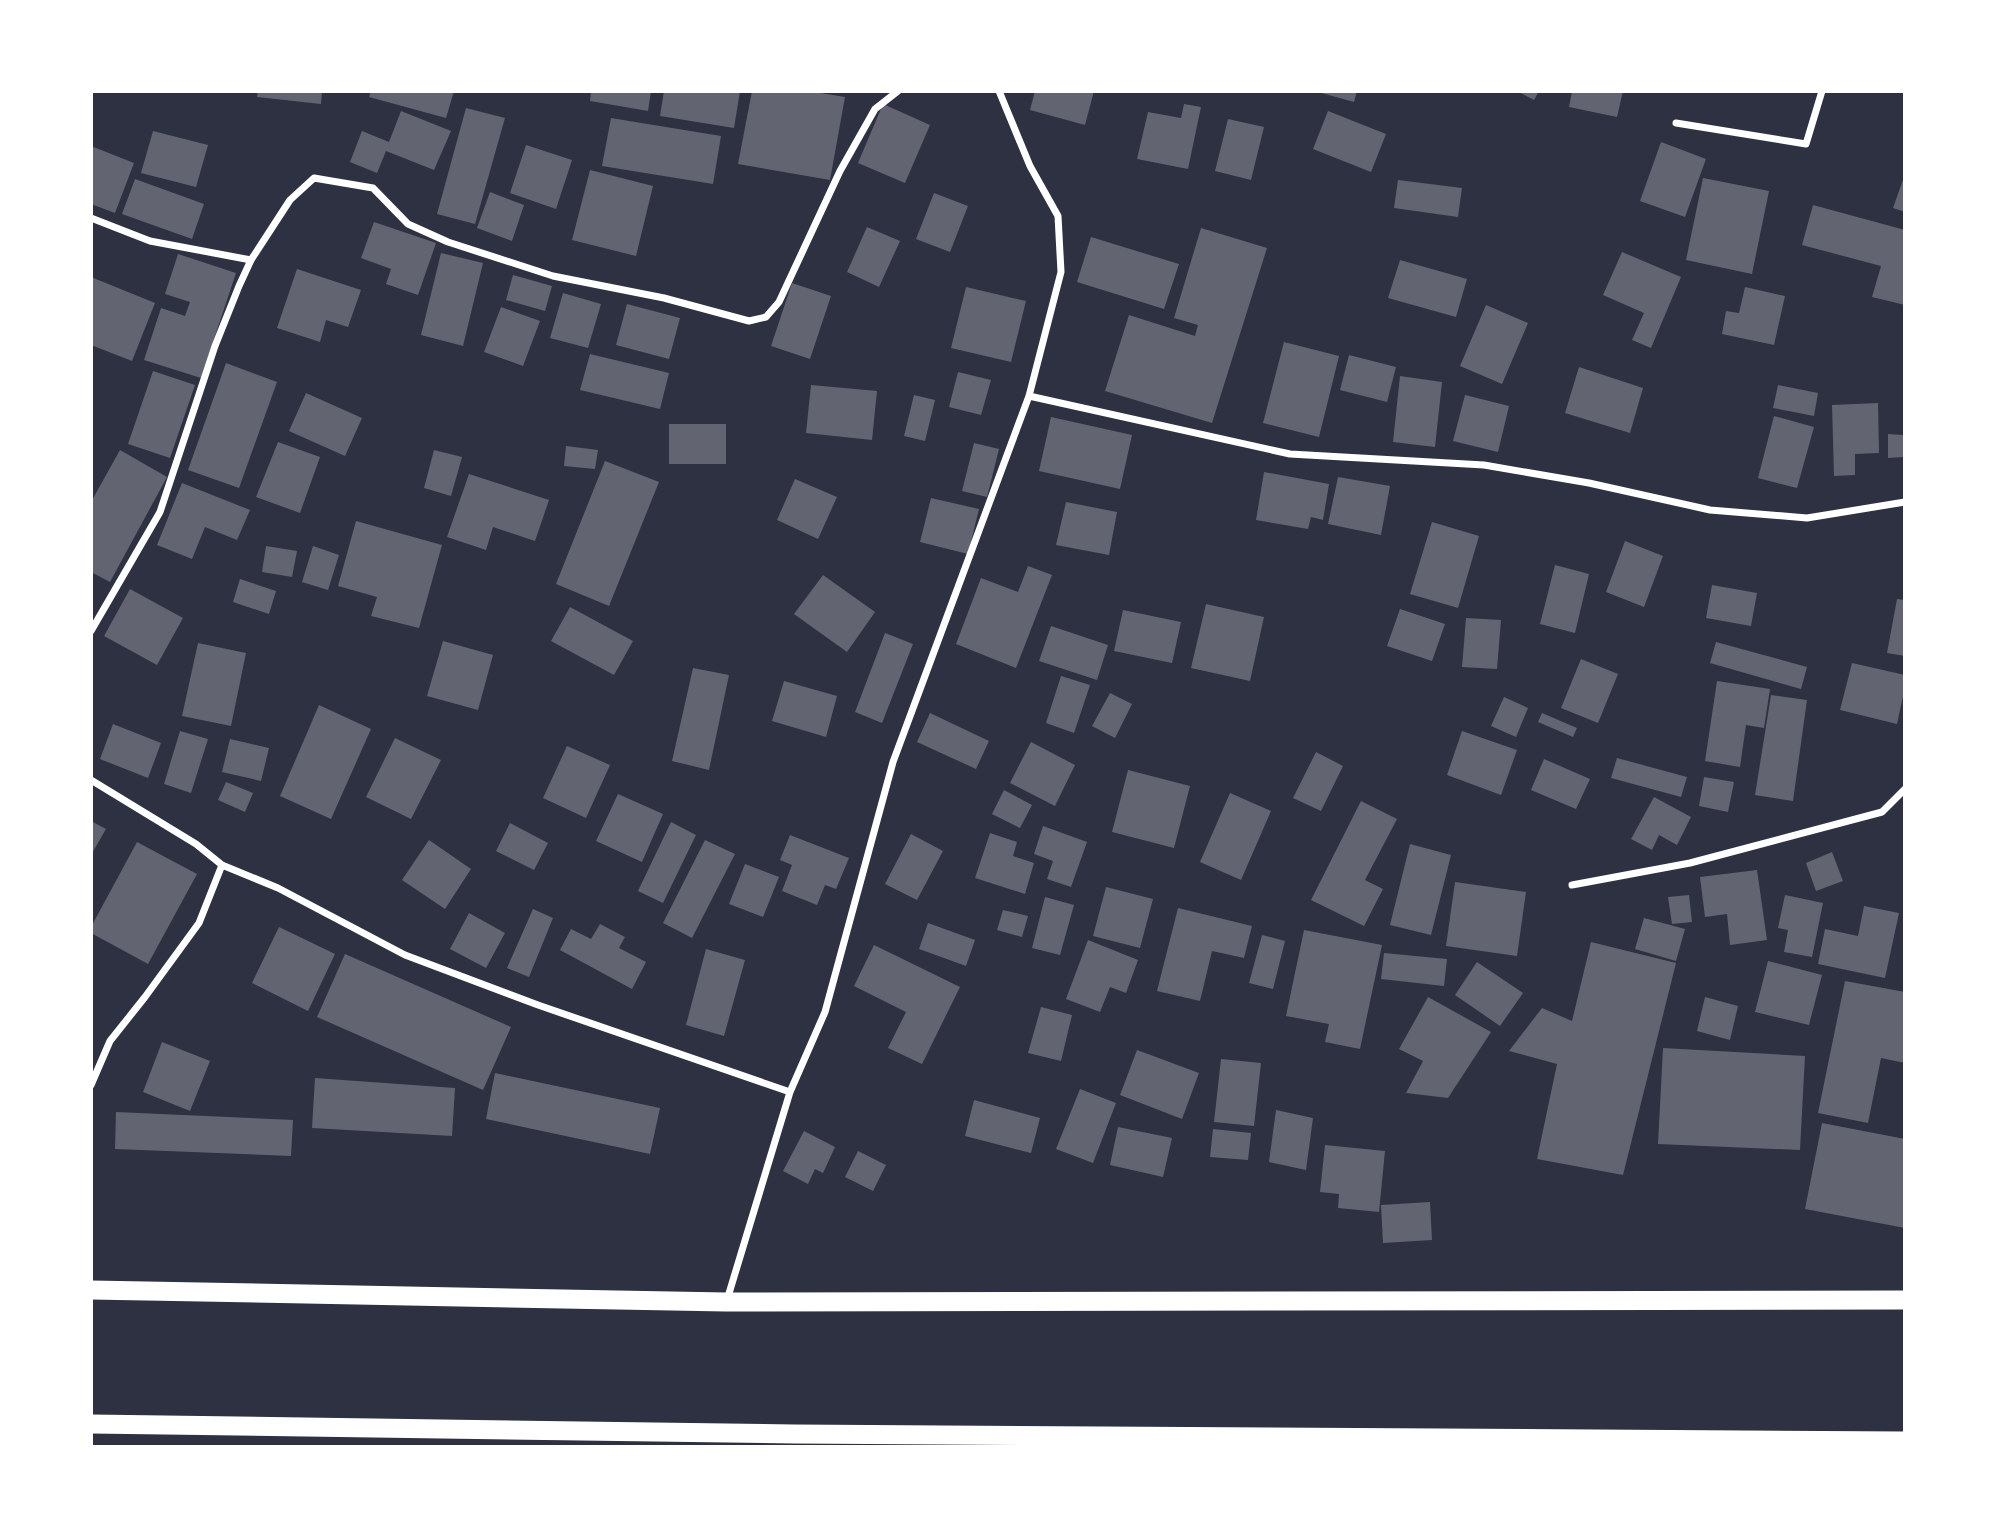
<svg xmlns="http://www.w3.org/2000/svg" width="1996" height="1538" viewBox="0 0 1996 1538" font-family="Manrope,sans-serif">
  <rect width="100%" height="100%" fill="#2d3142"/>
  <path fill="#626471" d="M258,91H322L321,104L257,97Z
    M371,91H454L446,118L369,97Z
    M591,91H651L648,111L590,101Z
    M664,91H740L734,128L660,116Z
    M752,91H808L845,97L830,180L738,164Z
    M1035,91H1094L1085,125L1030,110Z
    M1314,91H1357L1354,102Z
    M1517,91H1539L1534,100Z
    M1572,91H1623L1617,117L1569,107Z
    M883,104L930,125L905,183L858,163Z
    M1184,104L1201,107L1188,169L1137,159L1148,112L1181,118Z
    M466,108L505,118L475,224L437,214Z
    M401,111L451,131L434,170L386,151L377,173L350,162L362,131L389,142Z
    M1328,111L1386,134L1371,172L1313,149Z
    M611,118L721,136L713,184L602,166Z
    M1228,119L1264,127L1251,180L1215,171Z
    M153,131L208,145L196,187L141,173Z
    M1661,142L1706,159L1685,217L1640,201Z
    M526,145L572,160L556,209L510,193Z
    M91,146L134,163L115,213L91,204Z
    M590,170L653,186L636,256L572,240Z
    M1905,174V212L1893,208Z
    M1703,178L1769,191L1752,274L1686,260Z
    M135,179L204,204L192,239L122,214Z
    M1398,180L1462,188L1458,217L1394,208Z
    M490,192L524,205L512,241L477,228Z
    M934,193L968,206L950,252L916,239Z
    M1813,205L1905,230V305L1872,297L1881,266L1802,245Z
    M374,222L436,243L418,295L386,284L391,269L361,258Z
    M867,227L900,241L879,287L847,272Z
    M1201,228L1267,248L1212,423L1105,391L1129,315L1195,336L1198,325L1174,318Z
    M1091,237L1179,264L1164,309L1077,282Z
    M1622,252L1681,277L1651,348L1632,340L1644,313L1603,295Z
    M441,253L483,263L463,346L421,335Z
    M178,254L236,273L201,378L144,360L161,308L185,316L190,302L165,294Z
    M1400,260L1467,279L1456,317L1388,298Z
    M297,269L361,290L348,327L326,320L320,342L277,328Z
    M513,275L552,286L545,311L506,300Z
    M91,277L155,303L132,361L91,345Z
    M792,283L831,296L810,359L771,346Z
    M966,287L1026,301L1011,362L951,348Z
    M1745,287L1785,296L1774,345L1722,334L1726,311L1739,313Z
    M563,293L601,304L588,348L550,338Z
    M627,304L680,318L669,359L616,345Z
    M1486,305L1528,323L1502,384L1460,366Z
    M501,307L540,321L523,366L484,352Z
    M1284,342L1339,356L1319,437L1263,423Z
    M590,354L669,373L660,409L580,390Z
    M1349,355L1396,367L1387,402L1340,390Z
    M226,363L277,382L239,488L188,470Z
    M1579,367L1643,388L1630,433L1565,413Z
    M153,371L195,385L170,458L128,444Z
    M958,372L991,380L981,415L949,407Z
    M1400,376L1442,382L1435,447L1393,442Z
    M811,385L877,391L872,440L806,433Z
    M1778,385L1818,393L1814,416L1773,408Z
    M306,393L362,418L345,456L289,431Z
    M914,395L935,400L925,441L904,436Z
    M1465,395L1509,406L1498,452L1453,441Z
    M1878,403L1879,453L1855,454V475L1834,476L1832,405Z
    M1774,416L1814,427L1797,488L1758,478Z
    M1051,417L1132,435L1120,489L1039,471Z
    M669,424H726V464H669Z
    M1888,434L1903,435L1904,457L1888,458Z
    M278,442L320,457L300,513L256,497Z
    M974,443L999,449L987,497L962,491Z
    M566,446L598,450L595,469L564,466Z
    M120,450L167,477L110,582L91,572V502Z
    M434,450L462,457L451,496L424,488Z
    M605,461L659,482L609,606L556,584Z
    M1264,472L1329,484L1323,520L1311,517L1308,529L1256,520Z
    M469,474L549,500L535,541L493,527L486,550L447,537Z
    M1338,477L1390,486L1381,535L1328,524Z
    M795,479L837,497L818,539L777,520Z
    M182,483L250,510L237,540L205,527L192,559L157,545Z
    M931,498L979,509L968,554L920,542Z
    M1066,502L1117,512L1109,555L1056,545Z
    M356,521L442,545L419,628L371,616L377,597L338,586Z
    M1432,522L1479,536L1458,608L1410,594Z
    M1625,541L1663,556L1644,607L1606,592Z
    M266,546L297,551L292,577L262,572Z
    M313,546L339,555L328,590L302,582Z
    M1555,565L1589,574L1575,633L1540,624Z
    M1028,566L1052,575L1016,668L956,644L981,578L1018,592Z
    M823,575L875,612L847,652L794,614Z
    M240,579L276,591L269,614L233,602Z
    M1712,585L1757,593L1751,626L1706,618Z
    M130,589L183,618L157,665L104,636Z
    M1897,599L1905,600V656L1887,653Z
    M1206,604L1264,617L1250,681L1191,668Z
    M570,607L633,641L614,675L551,641Z
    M1400,609L1445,624L1432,661L1387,646Z
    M1123,610L1181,622L1172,663L1114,651Z
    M1466,618L1501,620L1497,669L1462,667Z
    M1051,626L1108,645L1097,680L1039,661Z
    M885,633L913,644L882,723L855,712Z
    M443,641L493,655L478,710L427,696Z
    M1716,642L1807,667L1801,689L1710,663Z
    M198,643L246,653L231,726L182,716Z
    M1581,659L1618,674L1598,723L1561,708Z
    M1852,663L1905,675V687L1897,724L1840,710Z
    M693,668L729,675L709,770L672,761Z
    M1061,676L1090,685L1074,733L1046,723Z
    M784,681L837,696L826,737L772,721Z
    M1717,681L1770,689L1764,728L1746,725L1740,767L1705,761Z
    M1110,693L1132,704L1115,738L1092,726Z
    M1771,695L1807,700L1793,801L1755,795Z
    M1504,697L1528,708L1516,737L1491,726Z
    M319,705L371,729L331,819L280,796Z
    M930,713L989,741L976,769L917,742Z
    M1542,713L1577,728L1573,737L1538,722Z
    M113,724L161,743L148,778L100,759Z
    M180,731L208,739L191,793L164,784Z
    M1462,731L1517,750L1501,795L1447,775Z
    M395,738L441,760L411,819L366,797Z
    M230,739L269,748L261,781L222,772Z
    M1031,742L1075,765L1055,806L1010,783Z
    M567,746L610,765L586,818L543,798Z
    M1316,752L1343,766L1321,811L1293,798Z
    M1617,758L1687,777L1681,797L1611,778Z
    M1544,759L1590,779L1576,809L1531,790Z
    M1128,770L1190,786L1174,848L1112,832Z
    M1704,777L1734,782L1728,812L1699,806Z
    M226,782L253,793L245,812L218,800Z
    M1004,790L1032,805L1020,828L992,814Z
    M1230,793L1271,811L1241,880L1200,862Z
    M618,794L663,814L642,862L596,841Z
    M1654,797L1691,817L1677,845L1659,835L1652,850L1631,839Z
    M1361,801L1397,819L1365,880L1383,889L1364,926L1311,900Z
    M91,821L106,829L91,855Z
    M671,822L696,835L663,903L638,891Z
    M510,823L548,843L534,870L496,851Z
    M1043,826L1087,842L1071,887L1047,879L1053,861L1034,854Z
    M990,833L1017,842L1013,856L1034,863L1025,894L975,878Z
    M911,834L943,851L917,900L885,884Z
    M790,835L849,858L836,889L825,885L817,905L782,891L792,865L780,860Z
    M429,840L471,869L445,909L402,880Z
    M705,840L735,854L692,938L663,923Z
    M137,842L197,874L148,964L91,933V927Z
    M1410,844L1451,855L1431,935L1390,925Z
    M1832,852L1843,881L1816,891L1806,863Z
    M745,864L779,877L763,917L729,904Z
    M1757,870L1767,940L1730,945L1727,914L1705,917L1700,877Z
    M1455,882L1526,892L1517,956L1446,946Z
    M1106,887L1153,899L1140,948L1093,936Z
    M1689,895L1692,922L1672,924L1668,897Z
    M1785,895L1823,903L1812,957L1784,952L1788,930L1778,928Z
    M1045,897L1074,905L1060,955L1032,948Z
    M1864,906L1899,913L1885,978L1818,964L1825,929L1858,936Z
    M1178,908L1252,926L1244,958L1212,951L1200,1001L1157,991Z
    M533,909L553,918L529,977L507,968Z
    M1003,910L1028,916L1022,937L997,930Z
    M469,913L505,933L486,968L450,949Z
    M1644,918L1685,929L1676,961L1635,949Z
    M928,923L975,940L966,966L919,949Z
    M600,924L625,937L619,948L646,962L632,989L560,950L571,929L591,939Z
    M279,927L335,954L308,1011L252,983Z
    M1304,930L1382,945L1360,1049L1325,1042L1329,1024L1286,1016Z
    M1262,935L1285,941L1273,989L1249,983Z
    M1088,940L1138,960L1126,993L1110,987L1100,1012L1066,999Z
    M1591,942L1676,963L1623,1175L1537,1159L1557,1064L1509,1051L1542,1008L1572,1021Z
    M874,945L960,987L922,1064L888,1048L906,1012L854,986Z
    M706,949L745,960L724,1036L686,1025Z
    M1384,953L1447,959L1444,986L1381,979Z
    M345,954L511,1027L483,1090L317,1017Z
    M1768,961L1822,975L1809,1025L1755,1012Z
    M1477,962L1523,993L1500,1026L1455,995Z
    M1845,981L1905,992V1063L1881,1058L1868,1123L1818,1113Z
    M1428,997L1491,1032L1448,1098L1406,1093L1423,1061L1399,1049Z
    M1705,997L1738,1006L1730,1040L1697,1031Z
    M1041,1007L1072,1015L1061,1061L1028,1053Z
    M162,1042L210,1061L190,1111L143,1092Z
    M1663,1048L1805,1056L1800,1150L1658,1144Z
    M1137,1050L1199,1073L1182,1119L1120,1095Z
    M1221,1059L1261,1063L1254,1126L1214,1122Z
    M495,1073L660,1108L650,1154L486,1119Z
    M315,1078L455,1088L452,1136L312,1128Z
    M1080,1089L1116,1103L1093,1163L1056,1149Z
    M974,1100L1040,1118L1031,1153L965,1136Z
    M1276,1110L1313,1118L1306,1170L1269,1162Z
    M116,1112L293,1120L291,1156L115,1149Z
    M1822,1123L1905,1139V1228L1805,1209Z
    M1118,1127L1172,1138L1163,1177L1110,1165Z
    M1213,1129L1251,1133L1248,1160L1210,1157Z
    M804,1131L835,1147L823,1173L815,1169L808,1184L783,1171Z
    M1325,1145L1385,1151L1379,1212L1338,1208L1339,1194L1320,1192Z
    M858,1151L886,1165L873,1191L845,1177Z
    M1430,1202L1432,1240L1383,1243L1381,1205Z"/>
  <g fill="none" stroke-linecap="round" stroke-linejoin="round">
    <path stroke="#fff" stroke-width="7" d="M1676,123L1806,144L1822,91
      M91,218L150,241L251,260
      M1029,396L1290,454L1484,465L1589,483L1710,510L1807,518L1905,502
      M91,631L160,512L215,346L239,286L251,260L290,200L314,178L373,188L408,224L448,242L553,276L664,298L749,321L766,317L779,302L840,171L875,109L898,91
      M91,780L196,844L222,865L278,888L405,955L538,1005L790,1092
      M1572,885L1690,863L1882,812L1905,789
      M91,1085L110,1041L145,997L199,923L222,865
      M727,1300L790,1092L825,1012L893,762L1029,396L1061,272L1058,216L1030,166L999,91"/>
    <path stroke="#fff" stroke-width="19" d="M91,1290L726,1302L1905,1300
      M91,1424L794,1434L1905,1441"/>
  </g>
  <rect width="1996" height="1538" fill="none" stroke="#ffffff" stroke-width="186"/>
</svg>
